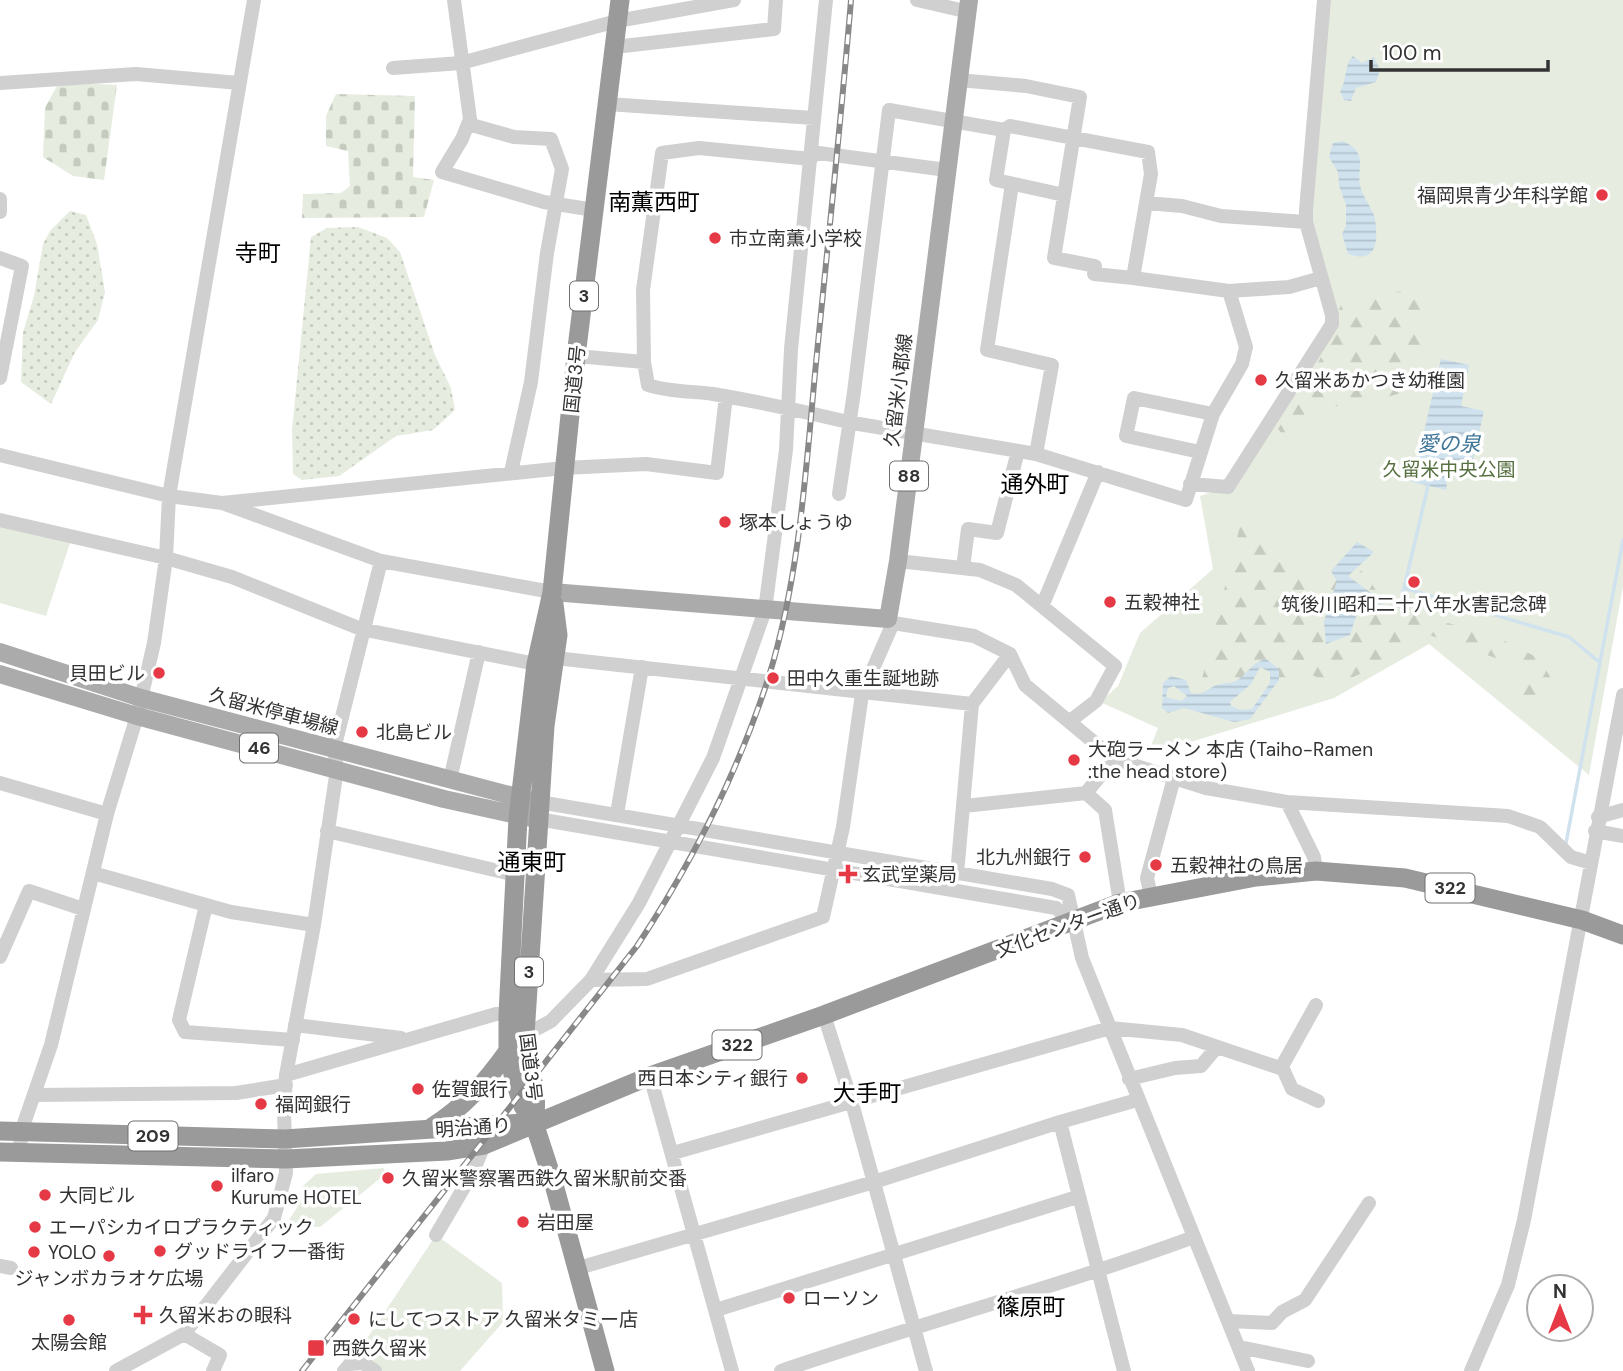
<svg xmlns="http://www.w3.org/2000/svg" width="1623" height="1371" viewBox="0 0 1623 1371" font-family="'DM Sans','Noto Sans JP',sans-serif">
  <defs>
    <pattern id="forest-firs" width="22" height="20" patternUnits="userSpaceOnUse" patternTransform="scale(1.75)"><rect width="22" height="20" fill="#e6ecdf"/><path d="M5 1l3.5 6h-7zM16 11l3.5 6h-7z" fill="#c6cbc0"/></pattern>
    <pattern id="cemetery-stones" width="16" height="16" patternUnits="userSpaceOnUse" patternTransform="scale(1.75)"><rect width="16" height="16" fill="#e6ecdf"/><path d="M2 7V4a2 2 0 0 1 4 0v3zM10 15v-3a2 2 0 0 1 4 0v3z" fill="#c6cbc0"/></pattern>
    <pattern id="garden-dots" width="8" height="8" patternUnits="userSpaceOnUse" patternTransform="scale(1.75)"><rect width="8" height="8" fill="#e6ecdf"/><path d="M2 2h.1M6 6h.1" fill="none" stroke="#c6cbc0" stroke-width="1.8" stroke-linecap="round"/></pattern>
    <pattern id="water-rules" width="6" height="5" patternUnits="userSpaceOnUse" patternTransform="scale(1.75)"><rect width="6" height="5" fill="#cfe2ee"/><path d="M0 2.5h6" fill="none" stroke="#b2c2cd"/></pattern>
  </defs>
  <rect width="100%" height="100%" fill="#fff"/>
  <path fill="#e6ecdf" d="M1330,0H1623V586L1589,775L1429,644L1334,698L1168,749L1151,746L1158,728L1100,702L1118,686L1140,633L1213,569L1200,496L1228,487L1339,323L1311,218Z
    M0,524L71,540L46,616L0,603Z
    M383,1168L386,1171L383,1176L320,1227L296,1226L289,1220L298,1206L303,1186L316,1174Z
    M436,1235L502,1283L503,1322L460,1371H375L350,1364Z"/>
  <path fill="url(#forest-firs)" d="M1402,291H1424C1424,317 1429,352 1418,377C1404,404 1364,396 1340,405C1319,412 1303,426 1287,440L1278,429L1323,354L1342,302Z
    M1244,510L1250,539L1266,537L1269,559L1346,583L1362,570L1385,603L1505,641L1540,659L1554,684L1527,722L1516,665L1429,635L1388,662L1332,686L1297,666L1280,687C1246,677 1232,674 1199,691Z"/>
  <path fill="url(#cemetery-stones)" d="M59,82L117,85L104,180L73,176L43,157L45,108Z
    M336,94L415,96L413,177L434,180L424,217L302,218L303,194L341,193L350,186L348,151L326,146V116Z"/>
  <path fill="url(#garden-dots)" d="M70,211L86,215L97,244L105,292L98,320L75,352L51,404L21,382L23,332L34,296L43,244L50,231Z
    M358,227L387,238L400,252L435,355L451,388L455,410L433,430L396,436L339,476L302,480L293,474L292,430L311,237L327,228Z"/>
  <path fill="url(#water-rules)" fill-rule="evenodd" d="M1353,56L1362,63L1374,57L1380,70L1376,82L1356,88L1351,101L1344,100L1340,91C1348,79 1343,67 1353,56Z
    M1343,141C1351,145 1356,148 1359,156C1362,166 1357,178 1361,189C1364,199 1373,209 1375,219C1378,241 1378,264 1348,254L1342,234L1346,226V205L1339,186L1338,172L1329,157L1333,143Z
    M1441,359L1469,365L1461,406L1484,411L1469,477L1448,473L1446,490L1412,482Z
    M1357,542L1374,552L1348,576L1385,603L1358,610L1350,635L1326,644L1324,621L1337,581L1331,571Z
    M1266,659L1279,669V680L1250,719L1234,722L1184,708L1168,713L1162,708L1163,683L1171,676L1186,680L1191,693C1204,696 1206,689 1217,685C1224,682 1231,685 1239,679C1250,671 1251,663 1266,659ZM1260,667L1270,672V683L1252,709L1240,710L1231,706L1230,702L1251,684ZM1174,686L1187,696L1181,701L1166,697L1168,688Z"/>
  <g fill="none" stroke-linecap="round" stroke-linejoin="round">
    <path stroke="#cfe2ee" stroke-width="3.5" d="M1404,588L1569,637L1598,661
      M1402,597L1428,486
      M1566,843L1623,540"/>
    <path stroke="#d0d0d0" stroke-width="14" d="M454,0L470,119L462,139L442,172L544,202L594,210
      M917,0L969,12
      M614,47L774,29L776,0
      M393,68L461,63L617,21L734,0
      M958,80L1026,86L1080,97L1054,258L1095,266L1094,274L1133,278
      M0,83L136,74L239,83
      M607,104L814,118
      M468,124L514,137L551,139L562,169L547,253L531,382L511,472
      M1004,130L996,180L1064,195
      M811,152L947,170
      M1012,184L987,350L1052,365L1036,454
      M0,199V212
      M1146,203L1182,206L1221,216L1306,222
      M0,258L22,266L0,378
      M1229,291L1289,287L1321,278
      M576,356L644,362L648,385C668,392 692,391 713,394C759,402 803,411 848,422L853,423L1036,454L1186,500L1213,414L1242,364L1246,347L1229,291L1133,278L1151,174L1148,152L1010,126L1004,130L889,110L854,392L839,494
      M644,362L643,290L662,153L699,148L811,159
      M1200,452L1126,436L1134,398L1213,414
      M0,455L169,496L222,503L381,561L552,592
      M1190,484L1228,487L1332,324V315L1306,222V210L1324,0
      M222,503L564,468L646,464L717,473L726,396
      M0,520L166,558L232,577L361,629L536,664
      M898,561L980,570L1016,585L1115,666L1096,701L1070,721
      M963,568L968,529L997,533L1018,451
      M1043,604L1098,472
      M888,619L893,623L974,636L1010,654L1025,685L1114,759L1206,788L1287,802L1508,816L1540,827L1571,857L1591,863
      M555,658L972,704L1010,654
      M450,780L479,652
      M0,783L107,814
      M1086,793L1105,810L1120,903
      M539,802L1052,889L1068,895L1082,958L1248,1371
      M1287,802L1314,857L1316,871
      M964,806L1086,793L1114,759
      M617,814L642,667
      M1598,817L1623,810
      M538,819L1056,908L1073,923
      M327,831L516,875
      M1595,831L1623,836
      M93,873L231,912L314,925
      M957,874L972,704
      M1151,896L1147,878L1174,778
      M206,905L179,1020L185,1032L293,1040
      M0,957L29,891L83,909
      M591,980L647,979L823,917L843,827L862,694L893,623
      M824,1015L852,1103L926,1371
      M295,1025L401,1038
      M525,1035L551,1021L591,980L639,903L713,758L765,610L786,450L791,349L826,0
      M1281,1068L1316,1005
      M286,1075L496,1014H508
      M650,1076L732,1371
      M1129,1079L1175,1068L1201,1066L1217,1047
      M35,1095L236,1093L286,1085
      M1060,1122L1124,1371
      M20,1153L21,1132L51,1045L107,814L137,716L154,643L166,558L169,496L254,0
      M673,1153L1110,1028L1182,1035L1283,1069L1292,1089L1318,1101
      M436,1235L473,1172L484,1145
      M0,1266L11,1268
      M575,1269L874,1182L1060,1122L1137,1100
      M716,1310L1077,1197
      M1228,1321L1272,1323L1282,1312L1305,1300L1369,1203
      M184,1334L220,1355L213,1371
      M1239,1347L1308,1361
      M116,1371L184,1334L274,1218L286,1173L284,1112L286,1075L314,925L337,769L334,749L381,561
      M344,1371L350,1364L363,1363L375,1371
      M781,1371C918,1324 1058,1287 1194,1237
      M1471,1371L1508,1285L1524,1220L1623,695"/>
    <path stroke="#ababab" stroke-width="18" d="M552,592L888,619L898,561L969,0
      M0,652L141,698L532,801
      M0,674L137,716L444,799L531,818"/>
    <path stroke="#9a9a9a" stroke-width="19" d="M534,1123C540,1087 527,1070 525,1035L545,726L558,635L554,604
      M432,1127C464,1107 486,1082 508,1051
      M0,1131L285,1139L522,1123
      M0,1152L286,1159L447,1151L484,1145L650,1076L824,1015L1120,903L1256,877L1316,871L1405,878L1582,920L1623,935
      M605,1371L553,1181L534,1123L523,1106L514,1079L508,1051V1014L518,818L536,664L552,592L576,356L620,0"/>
    <defs>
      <path id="rail" d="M302,1371L637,946C693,861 738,773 769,676C800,575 806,467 816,363C828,242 841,121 851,0"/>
    </defs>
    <use href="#rail" stroke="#888" stroke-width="6"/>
    <use href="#rail" stroke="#fff" stroke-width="3.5" stroke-dasharray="10" stroke-linecap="butt"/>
  </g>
  <g fill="#e63946" stroke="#fff" stroke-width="2.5">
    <circle cx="1602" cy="195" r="7"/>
    <circle cx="715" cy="238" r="7"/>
    <circle cx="1261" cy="380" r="7"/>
    <circle cx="725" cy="522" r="7"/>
    <circle cx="1414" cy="582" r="7"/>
    <circle cx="1110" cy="602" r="7"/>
    <circle cx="159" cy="673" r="7"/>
    <circle cx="773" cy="678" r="7"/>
    <circle cx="362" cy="732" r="7"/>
    <circle cx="1074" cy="760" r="7"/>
    <circle cx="1085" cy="857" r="7"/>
    <circle cx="1156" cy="865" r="7"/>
    <path d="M844.5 863.5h7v7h7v7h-7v7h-7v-7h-7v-7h7z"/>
    <circle cx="802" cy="1078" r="7"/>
    <circle cx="418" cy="1089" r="7"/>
    <circle cx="261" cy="1104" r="7"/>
    <circle cx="388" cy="1178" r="7"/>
    <circle cx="217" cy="1186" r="7"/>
    <circle cx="45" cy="1195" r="7"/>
    <circle cx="523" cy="1222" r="7"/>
    <circle cx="35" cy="1227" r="7"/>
    <circle cx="160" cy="1251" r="7"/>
    <circle cx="34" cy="1252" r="7"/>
    <circle cx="109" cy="1256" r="7"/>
    <circle cx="789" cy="1298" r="7"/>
    <path d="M139.5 1304.5h7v7h7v7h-7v7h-7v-7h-7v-7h7z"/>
    <circle cx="354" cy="1319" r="7"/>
    <circle cx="69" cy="1320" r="7"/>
    <rect x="307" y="1339" width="18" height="18" rx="3.5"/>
  </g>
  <g text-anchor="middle" stroke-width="7" stroke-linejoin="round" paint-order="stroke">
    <g fill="#fff" stroke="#707070" stroke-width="2">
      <rect x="570" y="281.5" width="28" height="29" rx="5"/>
      <rect x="890" y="461.5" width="38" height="29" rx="5"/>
      <rect x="240" y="733.5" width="38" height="29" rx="5"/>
      <rect x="1425.5" y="873.5" width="49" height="29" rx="5"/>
      <rect x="515" y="957.5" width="28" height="29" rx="5"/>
      <rect x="712.5" y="1030.5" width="49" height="29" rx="5"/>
      <rect x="128.5" y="1121.5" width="49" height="29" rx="5"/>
    </g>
    <g font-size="18" font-weight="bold" fill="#333">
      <text x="584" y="302">3</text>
      <text x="909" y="482">88</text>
      <text x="259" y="754">46</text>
      <text x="1450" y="894">322</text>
      <text x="529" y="978">3</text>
      <text x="737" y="1051">322</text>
      <text x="153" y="1142">209</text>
    </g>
    <g font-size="19" fill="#333" stroke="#fff" text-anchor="start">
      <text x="1588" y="202" text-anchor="end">福岡県青少年科学館</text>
      <text x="729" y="245">市立南薫小学校</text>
      <text x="1275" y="387">久留米あかつき幼稚園</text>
      <text x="739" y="529">塚本しょうゆ</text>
      <text x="1124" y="609">五穀神社</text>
      <text x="1414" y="611" text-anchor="middle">筑後川昭和二十八年水害記念碑</text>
      <text x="145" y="680" text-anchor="end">貝田ビル</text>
      <text x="787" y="685">田中久重生誕地跡</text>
      <text x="376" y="739">北島ビル</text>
      <text x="1088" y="756">大砲ラーメン 本店 (Taiho-Ramen<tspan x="1088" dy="22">:the head store)</tspan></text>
      <text x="1071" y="864" text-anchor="end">北九州銀行</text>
      <text x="1170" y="872">五穀神社の鳥居</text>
      <text x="862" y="881">玄武堂薬局</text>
      <text x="788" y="1085" text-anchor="end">西日本シティ銀行</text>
      <text x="432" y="1096">佐賀銀行</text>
      <text x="275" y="1111">福岡銀行</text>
      <text x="231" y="1182">ilfaro<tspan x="231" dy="22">Kurume HOTEL</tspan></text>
      <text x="402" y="1185">久留米警察署西鉄久留米駅前交番</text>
      <text x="59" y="1202">大同ビル</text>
      <text x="537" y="1229">岩田屋</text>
      <text x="49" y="1234">エーパシカイロプラクティック</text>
      <text x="174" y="1258">グッドライフ一番街</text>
      <text x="48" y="1259">YOLO</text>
      <text x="109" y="1285" text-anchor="middle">ジャンボカラオケ広場</text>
      <text x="803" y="1305">ローソン</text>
      <text x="159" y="1322">久留米おの眼科</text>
      <text x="368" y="1326">にしてつストア 久留米タミー店</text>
      <text x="69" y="1349" text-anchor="middle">太陽会館</text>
      <text x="332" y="1355">西鉄久留米</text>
    </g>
    <g font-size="19" fill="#333" stroke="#fff">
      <text transform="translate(574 379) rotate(-84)" y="7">国道3号</text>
      <text transform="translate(898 390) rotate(-83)" y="7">久留米小郡線</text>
      <text transform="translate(274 711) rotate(15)" y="7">久留米停車場線</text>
      <text transform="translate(1068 925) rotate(-20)" y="7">文化センター通り</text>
      <text transform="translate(531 1067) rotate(83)" y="7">国道3号</text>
      <text transform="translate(473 1127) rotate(-4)" y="7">明治通り</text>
    </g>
    <g font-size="19" fill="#56703f" stroke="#fff">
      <text x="1449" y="476">久留米中央公園</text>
    </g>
    <g font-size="21" font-style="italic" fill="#3f7597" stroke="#fff">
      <text x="1449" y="451">愛の泉</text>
    </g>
    <g font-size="23" fill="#000" stroke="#fff">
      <text x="654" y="210">南薫西町</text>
      <text x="258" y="261">寺町</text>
      <text x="1035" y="492">通外町</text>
      <text x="532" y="870">通東町</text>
      <text x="867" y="1101">大手町</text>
      <text x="1031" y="1315">篠原町</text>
    </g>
  </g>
  <g transform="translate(1560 1308)"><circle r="33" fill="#ffffff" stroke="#adadad" stroke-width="2"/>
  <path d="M0-5L12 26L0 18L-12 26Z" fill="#e63946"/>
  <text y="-10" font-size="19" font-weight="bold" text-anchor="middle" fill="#333333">N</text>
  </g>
  <path d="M1371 60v10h177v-10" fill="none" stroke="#333333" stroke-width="3.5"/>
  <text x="1382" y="60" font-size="21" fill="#333333" stroke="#ffffff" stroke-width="5" paint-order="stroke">100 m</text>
</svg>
